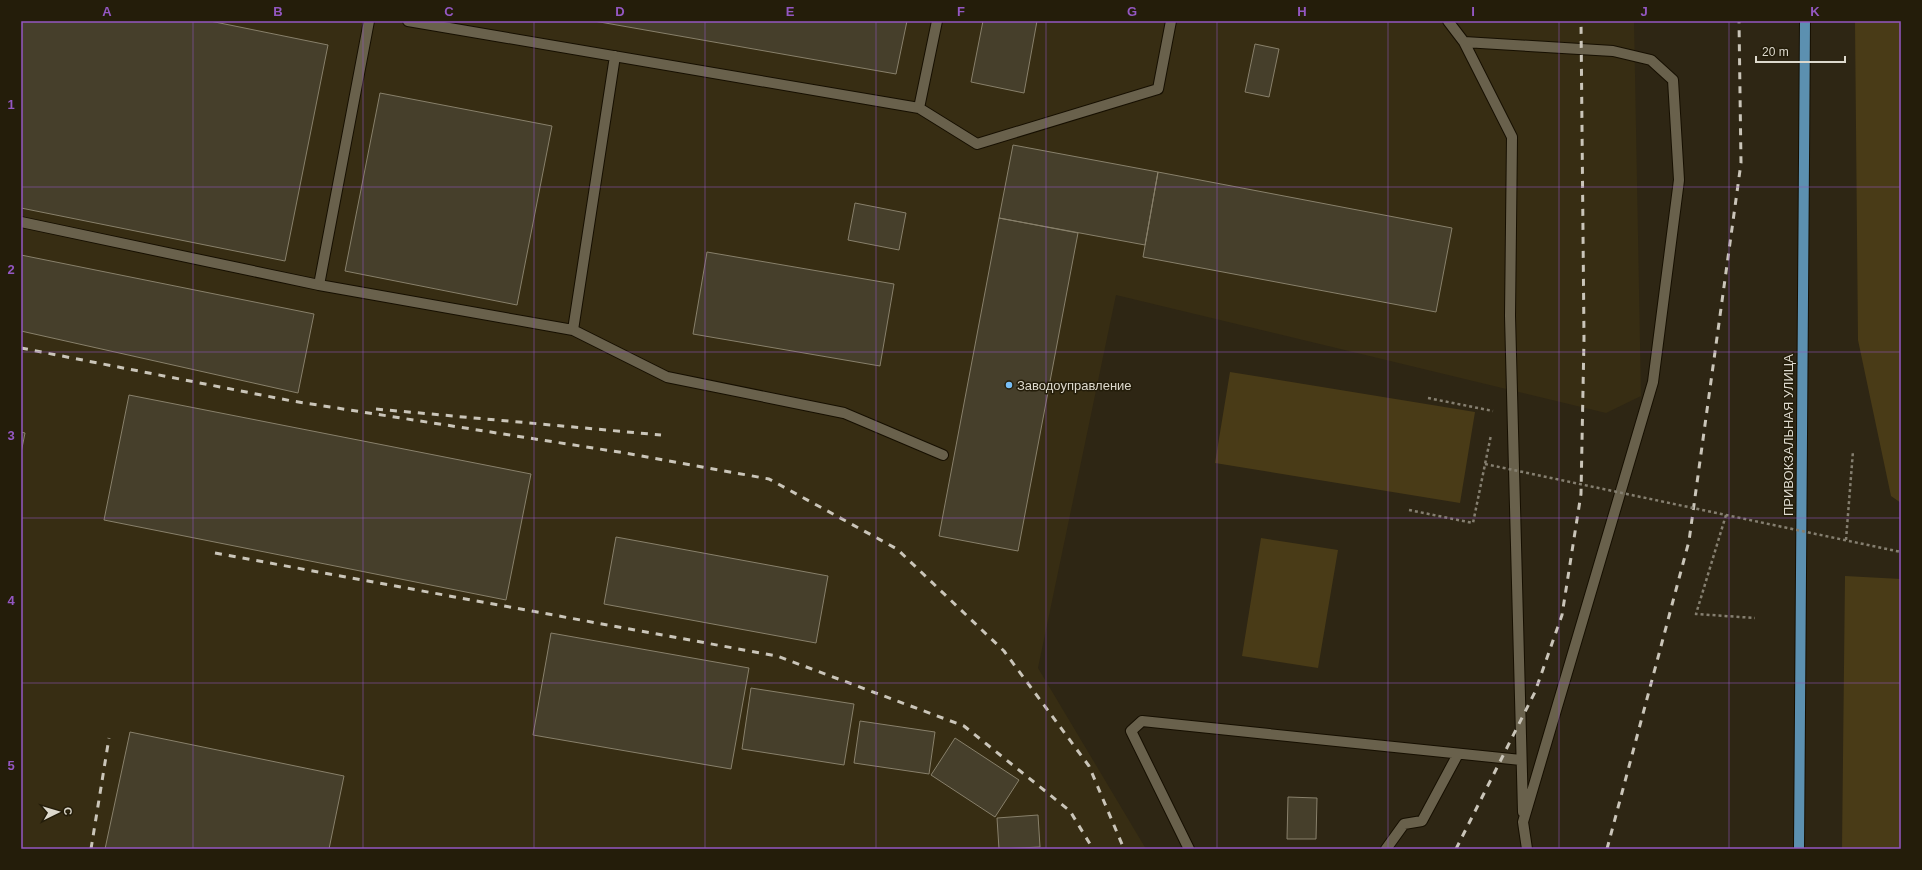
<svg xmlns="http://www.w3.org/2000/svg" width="1922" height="870" viewBox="0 0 1922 870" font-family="Helvetica,sans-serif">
  <rect width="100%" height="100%" fill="#2e2614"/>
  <path fill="#372d13" d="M21,21H1634L1641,396L1606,413L1116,295L1038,668L1146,849H21Z"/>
  <path fill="#493b17" d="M1855,21H1901V503L1891,496L1858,340Z
    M1230,372L1475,412L1460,503L1215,463Z
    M1261,538L1338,550L1318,668L1242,656Z
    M1845,576L1901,579V849H1842Z"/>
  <path fill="#463f2b" stroke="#88806b" d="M21,21H210L328,45L285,261L21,208Z
    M594,21H907L896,74Z
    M983,21H1037L1024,93L971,82Z
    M1255,44L1279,49L1269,97L1245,92Z
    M380,93L552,126L517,305L345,271Z
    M1013,145L1158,172L1145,245L999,218Z
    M1158,172L1452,228L1436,312L1143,257Z
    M855,203L906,213L899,250L848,240Z
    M999,218L1078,233L1018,551L939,536Z
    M707,252L894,284L880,366L693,334Z
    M21,255L314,314L298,393L21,331Z
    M129,395L531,474L506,600L104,520Z
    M21,432L25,433L21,453Z
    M616,537L828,576L816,643L604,604Z
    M551,633L749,668L731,769L533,735Z
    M751,688L854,704L844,765L742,749Z
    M860,721L935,732L929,774L854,763Z
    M130,732L344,776L329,849H105Z
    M955,738L1019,780L995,817L931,775Z
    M1288,797L1317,798L1316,839H1287Z
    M1038,815L1040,847L999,849L997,818Z"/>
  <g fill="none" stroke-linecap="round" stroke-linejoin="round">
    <defs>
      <path id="service" d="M408,21L919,108
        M937,21L919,108L977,144L1158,89L1171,21
        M1448,21L1464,42L1613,51L1651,60L1673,80L1679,180L1653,382L1523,822L1527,849
        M1464,42L1512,137L1510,316L1523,812
        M615,56L573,330L667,377L844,413L943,455
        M21,222L319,285L573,330
        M319,285L369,21
        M1189,849L1131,731L1142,721L1521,760
        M1386,849L1404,824L1422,821L1458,754"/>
      <path id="primary" d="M1799,849L1805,21"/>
    </defs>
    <use href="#service" stroke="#160f01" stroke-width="12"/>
    <use href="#primary" stroke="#160f01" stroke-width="12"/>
    <path stroke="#857f70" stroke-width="2.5" stroke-dasharray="3 3" stroke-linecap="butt" d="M1428,398L1493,411
      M1409,510L1473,523L1491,435
      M1726,515L1696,614L1755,618
      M1846,540L1853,451"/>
    <use href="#service" stroke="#69614c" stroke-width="10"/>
    <use href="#primary" stroke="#5c90b0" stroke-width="10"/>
    <path stroke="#cac5b9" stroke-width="3" stroke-dasharray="7 7" stroke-linecap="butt" d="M21,348L292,401L625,453L769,479L897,549L1004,651L1089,766L1124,849
      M376,409L661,435
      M215,553L777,656L964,726L1070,811L1093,849
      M91,849L109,738
      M1456,849L1535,692L1562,615L1581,494L1584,338L1581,21
      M1607,849L1689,541L1741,163L1739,21"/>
    <path stroke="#857f70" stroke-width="2.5" stroke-dasharray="3 3" stroke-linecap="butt" d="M1485,464L1901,552"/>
  </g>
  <path fill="none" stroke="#9457c2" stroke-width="1" stroke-opacity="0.55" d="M193,21V849M363,21V849M534,21V849M705,21V849M876,21V849M1046,21V849M1217,21V849M1388,21V849M1559,21V849M1729,21V849M21,187H1901M21,352H1901M21,518H1901M21,683H1901"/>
  <circle fill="#78bff7" stroke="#241d0a" stroke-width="1.5" cx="1009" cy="385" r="4"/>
  <g text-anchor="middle" stroke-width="3" stroke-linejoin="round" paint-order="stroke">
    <g font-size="13" fill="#ddd9cd" stroke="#241d0a" text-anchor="start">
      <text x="1017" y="390">Заводоуправление</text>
    </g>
    <g font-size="13" fill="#ddd9cd" stroke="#241d0a">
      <text transform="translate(1788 435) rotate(-90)" y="5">ПРИВОКЗАЛЬНАЯ УЛИЦА</text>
    </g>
  </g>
  <rect width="1922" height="870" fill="none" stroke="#241d0a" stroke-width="44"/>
  <g transform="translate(58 812) rotate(85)" stroke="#241d0a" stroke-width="3" paint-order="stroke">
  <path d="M0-3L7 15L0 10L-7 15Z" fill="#ddd9cd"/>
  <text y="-6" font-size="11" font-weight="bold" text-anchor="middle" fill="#ddd9cd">С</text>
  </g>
  <path d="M1756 56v6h89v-6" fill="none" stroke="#ddd9cd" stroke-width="2"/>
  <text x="1762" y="56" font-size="12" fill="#ddd9cd" stroke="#241d0a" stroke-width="3" paint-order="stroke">20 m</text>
  <rect x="22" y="22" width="1878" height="826" fill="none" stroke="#9457c2" stroke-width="1.5"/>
  <g font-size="13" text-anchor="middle" font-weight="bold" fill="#9457c2">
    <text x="107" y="16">A</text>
    <text x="278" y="16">B</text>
    <text x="449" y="16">C</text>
    <text x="620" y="16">D</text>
    <text x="790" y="16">E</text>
    <text x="961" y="16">F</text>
    <text x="1132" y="16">G</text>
    <text x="1302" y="16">H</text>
    <text x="1473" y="16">I</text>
    <text x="1644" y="16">J</text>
    <text x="1815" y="16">K</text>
    <text x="11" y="109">1</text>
    <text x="11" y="274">2</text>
    <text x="11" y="440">3</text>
    <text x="11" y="605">4</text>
    <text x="11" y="770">5</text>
  </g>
</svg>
